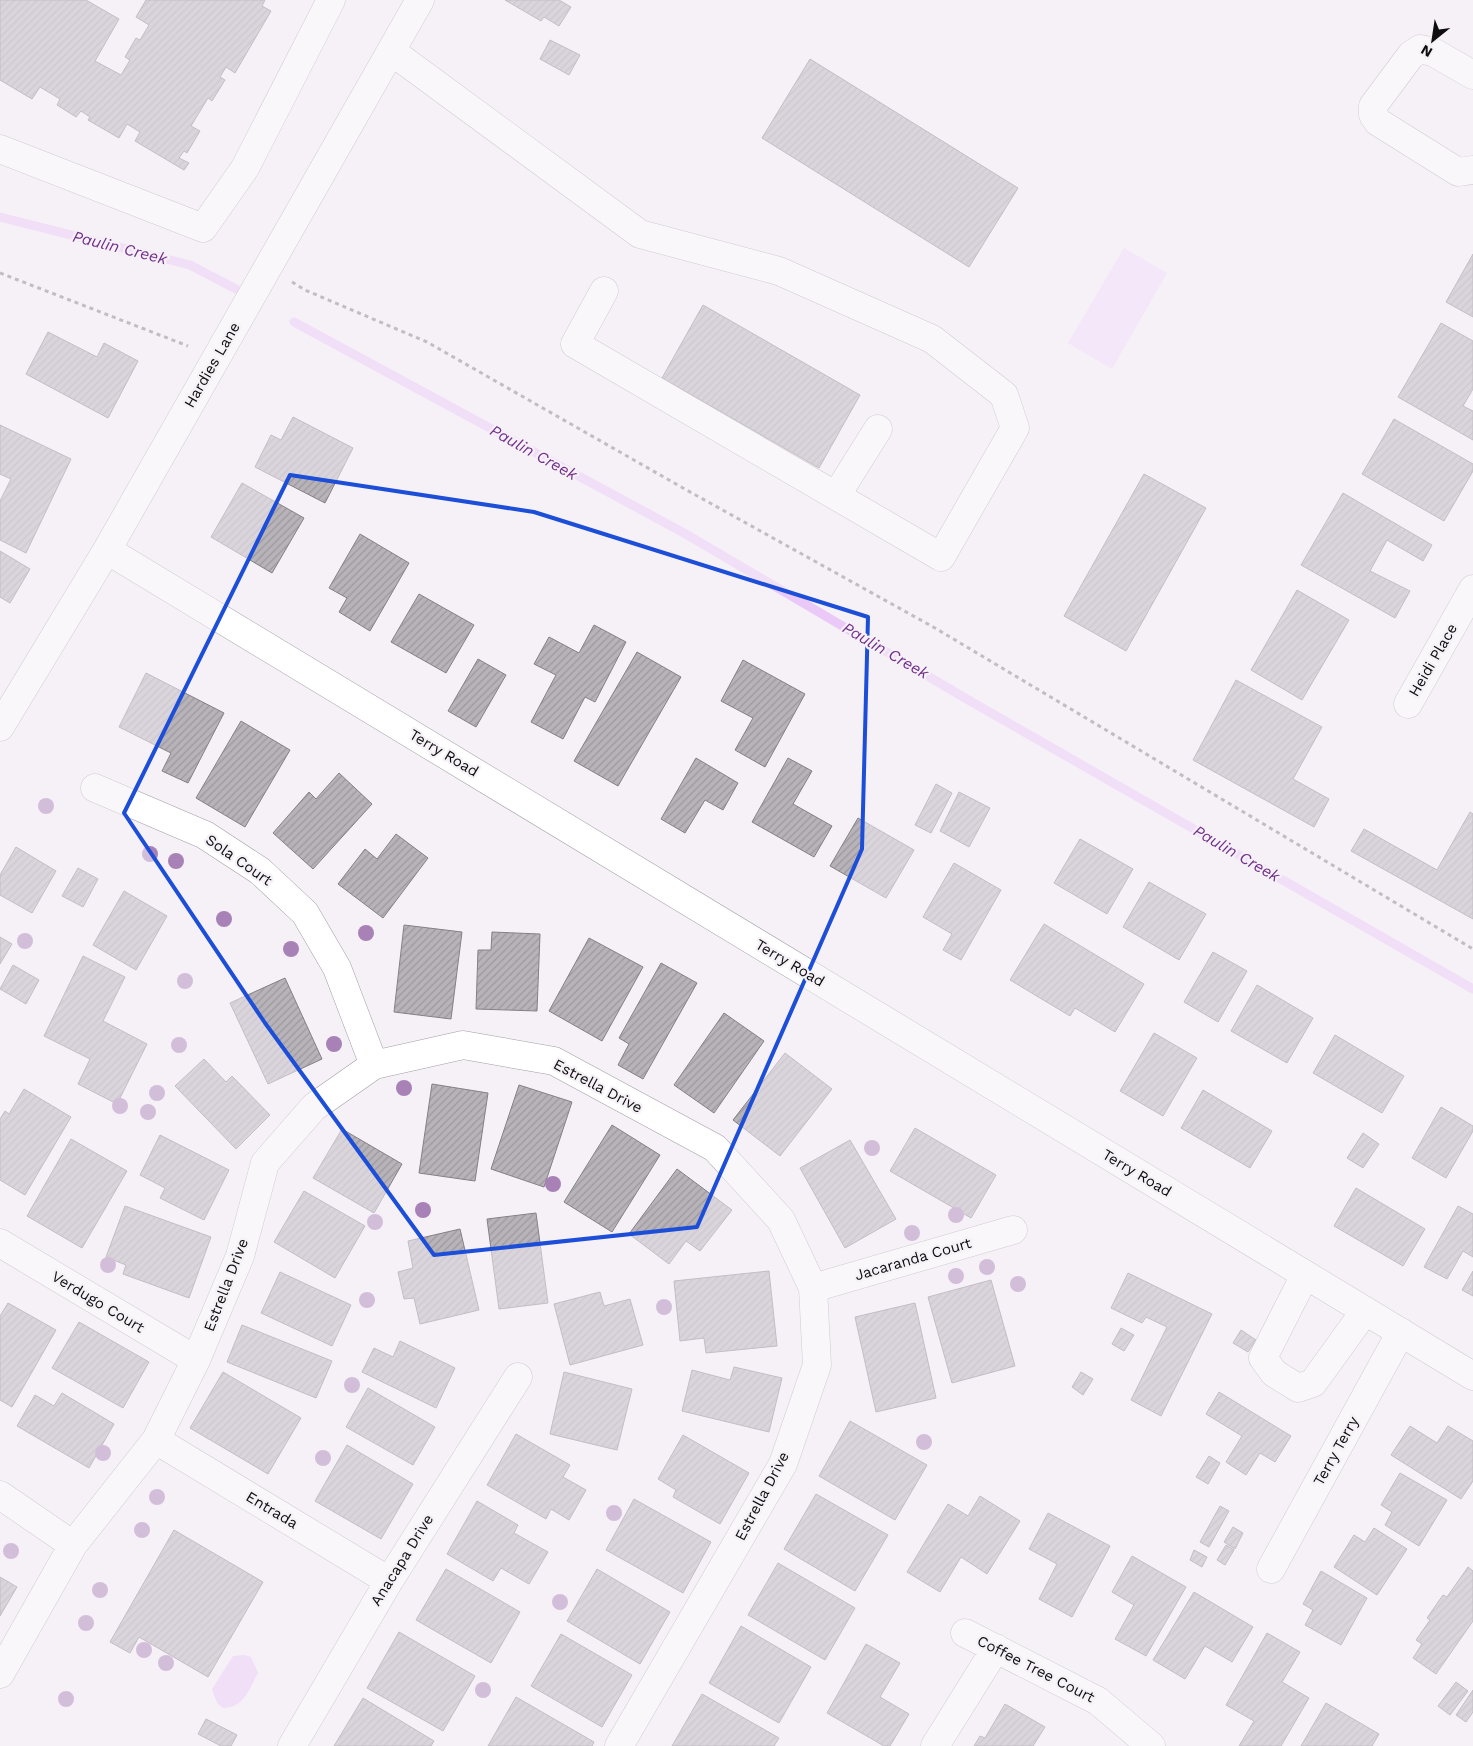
<svg xmlns="http://www.w3.org/2000/svg" width="1473" height="1746" viewBox="0 0 1473 1746" font-family="'Work Sans',sans-serif">
  <defs>
    <pattern id="building-hatch" width="6" height="6" patternUnits="userSpaceOnUse" patternTransform="scale(1.25)"><rect width="6" height="6" fill="#b7b3b9"/><path d="M-1 1l2-2M0 6l6-6M5 7l2-2" fill="none" stroke="#9c999e"/></pattern>
  </defs>
  <rect width="100%" height="100%" fill="#f5f1f7"/>
  <path fill="#f2dcfa" d="M1124,248L1167,273L1112,369L1068,343Z"/>
  <path fill="#eac9f8" d="M244,1655L251,1657L258,1673C249,1689 244,1708 223,1708L217,1703L212,1689L233,1656Z"/>
  <g fill="none" stroke-linecap="round" stroke-linejoin="round">
    <path stroke="#eac9f8" stroke-width="9" d="M0,217L190,265L236,289
      M294,322L684,533L965,698L1473,989"/>
  </g>
  <path fill="url(#building-hatch)" stroke="#848086" d="M0,0H86L119,19L95,61L121,75L130,60L125,57L136,38L140,40L149,25L136,17L146,0H265L262,6L271,11L235,73L226,67L220,77L225,80L212,101L208,98L191,126L200,131L187,153L184,151L179,158L189,163L184,170L135,141L140,132L127,124L119,138L88,120L90,117L81,111L76,117L57,105L60,99L40,87L32,99L0,80Z
    M505,0H559L571,7L559,26L544,17L541,21Z
    M550,40L580,55L569,75L540,59Z
    M810,59L1018,188L969,267L762,138Z
    M1473,254V317L1446,302Z
    M703,305L860,395L819,468L662,378Z
    M1441,323L1473,341V389L1463,406L1473,411V440L1398,397Z
    M48,332L97,357L104,343L138,361L108,418L26,374Z
    M293,417L353,448L325,503L255,467L271,435L281,440Z
    M1394,419L1473,464V471L1444,521L1362,474Z
    M0,425L71,459L26,553L0,540V501L11,479L0,474Z
    M1144,474L1206,508L1126,651L1064,616Z
    M242,483L304,518L272,573L211,537Z
    M1343,493L1432,545L1423,561L1387,540L1370,571L1410,591L1395,618L1301,565Z
    M360,534L409,563L370,631L339,612L347,598L329,588Z
    M0,551L30,569L10,603L0,597Z
    M1297,590L1349,620L1302,700L1251,670Z
    M419,594L474,625L446,673L391,642Z
    M594,625L626,642L595,702L585,697L563,739L531,722L556,675L534,664L549,637L579,653Z
    M637,652L681,677L618,786L574,761Z
    M478,659L506,675L476,727L448,711Z
    M743,660L805,694L765,767L735,750L753,718L721,701Z
    M146,673L224,713L188,783L162,771L171,753L119,727Z
    M1236,680L1322,727L1293,779L1329,799L1314,827L1193,760Z
    M241,721L290,750L245,827L196,798Z
    M696,758L738,783L723,810L705,800L685,833L661,819Z
    M788,758L812,771L793,804L832,826L814,857L752,822Z
    M339,773L372,804L313,869L273,833L309,792L316,799Z
    M936,784L952,793L931,833L915,825Z
    M959,792L990,808L969,847L940,831Z
    M1470,812L1473,814V919L1351,851L1364,829L1437,870Z
    M858,818L914,850L886,898L830,866Z
    M396,834L428,858L383,918L338,884L365,849L377,859Z
    M1080,839L1133,869L1107,914L1054,883Z
    M16,847L56,871L32,913L0,895V875Z
    M954,863L1001,890L961,960L943,950L952,934L923,917Z
    M78,868L98,879L83,907L62,896Z
    M1149,882L1206,914L1179,960L1123,927Z
    M124,891L167,916L136,970L93,945Z
    M1044,924L1144,984L1115,1032L1075,1008L1070,1016L1010,980Z
    M404,925L462,932L451,1019L394,1012Z
    M492,932L540,934L537,1011L476,1009L478,950H491Z
    M0,937L12,944L0,964Z
    M589,938L643,967L602,1041L549,1011Z
    M1213,952L1247,971L1218,1022L1184,1002Z
    M83,956L125,977L103,1021L147,1044L117,1104L78,1084L90,1059L44,1036Z
    M661,963L697,983L643,1079L618,1065L629,1044L619,1038Z
    M13,965L39,980L26,1004L0,989Z
    M285,978L322,1059L268,1084L230,1003Z
    M1257,985L1313,1018L1287,1063L1231,1031Z
    M724,1013L764,1041L714,1113L674,1085Z
    M1154,1033L1197,1058L1163,1116L1120,1091Z
    M1335,1035L1404,1076L1382,1113L1313,1073Z
    M785,1053L832,1089L780,1156L733,1120Z
    M204,1059L226,1082L232,1076L270,1115L236,1149L175,1086Z
    M432,1084L488,1093L475,1181L419,1173Z
    M519,1085L572,1102L544,1187L491,1169Z
    M24,1089L71,1117L25,1195L0,1180V1119L5,1111L9,1114Z
    M1203,1090L1272,1131L1250,1168L1181,1128Z
    M1441,1107L1473,1126V1131L1446,1178L1412,1158Z
    M612,1125L660,1155L612,1232L564,1202Z
    M915,1128L996,1175L971,1218L890,1171Z
    M342,1129L402,1164L374,1213L313,1178Z
    M1363,1133L1379,1144L1363,1168L1347,1158Z
    M160,1135L229,1170L204,1220L160,1198L165,1188L140,1175Z
    M71,1139L127,1171L82,1248L27,1216Z
    M850,1140L896,1219L845,1248L800,1168Z
    M677,1169L732,1210L700,1251L686,1241L669,1264L629,1234Z
    M1356,1188L1425,1229L1403,1266L1334,1226Z
    M304,1191L365,1226L335,1278L274,1242Z
    M125,1206L211,1237L189,1298L123,1274L126,1265L106,1257Z
    M1458,1206L1473,1214V1257L1463,1251L1447,1279L1424,1267Z
    M536,1213L548,1303L499,1309L487,1219Z
    M460,1229L479,1310L420,1324L414,1298L404,1299L398,1272L413,1268L408,1241Z
    M769,1271L777,1346L706,1353L704,1338L680,1341L674,1281Z
    M1473,1271V1296L1462,1290Z
    M280,1272L351,1305L332,1346L261,1313Z
    M1128,1273L1212,1314L1161,1416L1131,1400L1167,1327L1146,1317L1142,1323L1111,1308Z
    M991,1280L1015,1366L952,1383L928,1297Z
    M600,1292L604,1306L630,1299L643,1345L570,1365L554,1304Z
    M8,1303L56,1330L12,1407L0,1400V1316Z
    M915,1303L936,1398L876,1412L855,1317Z
    M79,1322L149,1362L123,1408L52,1368Z
    M242,1325L332,1361L316,1398L227,1362Z
    M1121,1328L1134,1335L1124,1351L1112,1344Z
    M1241,1330L1256,1340L1248,1352L1233,1343Z
    M400,1341L455,1368L436,1408L362,1372L374,1348L393,1357Z
    M734,1367L782,1378L769,1432L682,1411L692,1370L730,1380Z
    M223,1372L301,1418L268,1474L190,1428Z
    M564,1372L632,1389L617,1450L550,1434Z
    M1081,1372L1093,1379L1083,1395L1072,1387Z
    M368,1388L435,1427L413,1465L346,1427Z
    M1219,1392L1291,1436L1275,1462L1260,1453L1246,1475L1226,1462L1242,1436L1206,1414Z
    M62,1393L114,1424L89,1468L17,1426L35,1395L54,1406Z
    M850,1421L927,1465L895,1520L819,1476Z
    M1410,1426L1437,1443L1448,1426L1473,1441V1481L1461,1499L1391,1455Z
    M516,1434L570,1465L563,1477L586,1490L569,1520L551,1509L546,1519L487,1485Z
    M683,1435L749,1473L720,1524L673,1497L676,1490L658,1479Z
    M347,1445L413,1484L381,1539L315,1501Z
    M1209,1456L1220,1463L1208,1484L1196,1477Z
    M1400,1473L1447,1500L1419,1546L1385,1525L1392,1512L1381,1505Z
    M816,1494L888,1535L855,1591L784,1549Z
    M980,1496L1020,1521L987,1574L961,1557L940,1592L907,1572L948,1504L968,1516Z
    M634,1499L711,1542L683,1593L606,1550Z
    M477,1501L518,1525L514,1533L548,1552L529,1584L501,1568L493,1581L447,1554Z
    M1220,1506L1229,1511L1209,1547L1200,1542Z
    M1048,1513L1110,1546L1072,1617L1039,1599L1057,1564L1029,1549Z
    M1233,1527L1243,1533L1235,1549L1224,1542Z
    M1374,1528L1407,1549L1377,1595L1334,1567L1354,1535L1365,1542Z
    M174,1530L263,1582L208,1677L139,1637L130,1653L110,1642Z
    M1226,1545L1234,1550L1225,1565L1217,1560Z
    M1194,1550L1207,1557L1202,1567L1190,1560Z
    M1132,1556L1186,1587L1146,1656L1115,1639L1134,1605L1112,1592Z
    M778,1563L855,1608L825,1660L748,1615Z
    M1468,1567L1473,1571V1621L1436,1674L1413,1658L1422,1644L1416,1640L1430,1620L1427,1618L1443,1595L1447,1597Z
    M446,1569L520,1612L491,1663L416,1620Z
    M597,1569L670,1612L640,1664L567,1621Z
    M1321,1571L1367,1598L1341,1645L1305,1625L1313,1610L1303,1604Z
    M0,1577L17,1587L0,1616Z
    M1194,1592L1253,1627L1232,1662L1205,1646L1185,1679L1153,1660Z
    M741,1626L811,1667L779,1723L709,1683Z
    M399,1632L475,1676L443,1731L367,1688Z
    M1267,1633L1300,1652L1282,1682L1309,1698L1281,1746H1239L1254,1721L1226,1705Z
    M561,1634L632,1675L602,1727L531,1686Z
    M866,1644L900,1663L880,1697L909,1714L890,1746H884L827,1713Z
    M1456,1682L1468,1691L1450,1715L1438,1706Z
    M1473,1690V1712L1466,1722L1456,1715Z
    M702,1694L779,1738L774,1746H672Z
    M516,1697L594,1742L592,1746H488Z
    M363,1698L434,1741L431,1746H334Z
    M1326,1703L1379,1734L1372,1746H1301Z
    M1005,1704L1045,1727L1033,1746H974L980,1736L985,1738Z
    M206,1719L237,1735L231,1746H221L198,1734Z"/>
  <g fill="none" stroke-linecap="round" stroke-linejoin="round">
    <defs>
      <path id="minor" d="M391,51L640,234L779,271L932,339L1004,395L1015,428L941,557L575,344L604,291
        M1473,75L1433,52L1420,49L1411,55L1373,106V115L1378,122L1458,172L1473,170
        M0,149L203,228L245,168L331,0
        M836,496L878,429
        M107,550L1473,1376
        M1408,704L1473,589
        M0,727L107,550L420,0
        M95,788L205,835L260,871L305,913L337,968L374,1065
        M0,1243L196,1360
        M1305,1275L1263,1358L1274,1373L1298,1388L1313,1383L1365,1311
        M813,1288L1013,1230
        M156,1440L389,1581
        M0,1495L73,1545
        M1271,1569L1401,1332
        M965,1633L1098,1701L1151,1746
        M0,1674L73,1545L156,1440L196,1360L240,1256L265,1163L314,1107L374,1065L463,1045L554,1061L715,1148L781,1220L813,1288L817,1365L783,1464L619,1746
        M292,1746L389,1581L518,1377
        M935,1746L996,1648"/>
    </defs>
    <use href="#minor" stroke="#a49fa5" stroke-width="29"/>
    <path stroke="#827f83" stroke-width="3" stroke-dasharray="4 4" stroke-linecap="butt" d="M0,273L188,346
      M292,282L305,290L427,342L683,488L935,628L1473,949"/>
    <use href="#minor" stroke="#fff" stroke-width="28"/>
  </g>
  <g fill="#a881b6">
    <circle cx="46" cy="806" r="8"/>
    <circle cx="150" cy="854" r="8"/>
    <circle cx="176" cy="861" r="8"/>
    <circle cx="224" cy="919" r="8"/>
    <circle cx="366" cy="933" r="8"/>
    <circle cx="25" cy="941" r="8"/>
    <circle cx="291" cy="949" r="8"/>
    <circle cx="185" cy="981" r="8"/>
    <circle cx="334" cy="1044" r="8"/>
    <circle cx="179" cy="1045" r="8"/>
    <circle cx="404" cy="1088" r="8"/>
    <circle cx="157" cy="1093" r="8"/>
    <circle cx="120" cy="1106" r="8"/>
    <circle cx="148" cy="1112" r="8"/>
    <circle cx="872" cy="1148" r="8"/>
    <circle cx="553" cy="1184" r="8"/>
    <circle cx="423" cy="1210" r="8"/>
    <circle cx="956" cy="1215" r="8"/>
    <circle cx="375" cy="1222" r="8"/>
    <circle cx="912" cy="1233" r="8"/>
    <circle cx="108" cy="1265" r="8"/>
    <circle cx="987" cy="1267" r="8"/>
    <circle cx="956" cy="1276" r="8"/>
    <circle cx="1018" cy="1284" r="8"/>
    <circle cx="367" cy="1300" r="8"/>
    <circle cx="664" cy="1307" r="8"/>
    <circle cx="352" cy="1385" r="8"/>
    <circle cx="924" cy="1442" r="8"/>
    <circle cx="103" cy="1453" r="8"/>
    <circle cx="323" cy="1458" r="8"/>
    <circle cx="157" cy="1497" r="8"/>
    <circle cx="614" cy="1513" r="8"/>
    <circle cx="142" cy="1530" r="8"/>
    <circle cx="11" cy="1551" r="8"/>
    <circle cx="100" cy="1590" r="8"/>
    <circle cx="560" cy="1602" r="8"/>
    <circle cx="86" cy="1623" r="8"/>
    <circle cx="144" cy="1650" r="8"/>
    <circle cx="166" cy="1663" r="8"/>
    <circle cx="483" cy="1690" r="8"/>
    <circle cx="66" cy="1699" r="8"/>
  </g>
  <path d="M0 0H1473V1746H0ZM290,475L534,512L868,617L862,849L697,1227L434,1255L265,1023L124,813Z" fill="#f5f1f7" fill-opacity=".55" fill-rule="evenodd"/>
  <path fill="none" stroke="#1d4ed8" stroke-width="4" stroke-linejoin="round" d="M290,475L534,512L868,617L862,849L697,1227L434,1255L265,1023L124,813Z"/>
  <g text-anchor="middle" stroke-width="4.5" stroke-linejoin="round" paint-order="stroke">
    <g font-size="15" fill="#0e0d0f" stroke="#f5f1f7">
      <text transform="translate(212 365) rotate(-60)" y="5">Hardies Lane</text>
      <text transform="translate(1433 660) rotate(-60)" y="5">Heidi Place</text>
      <text transform="translate(444 753) rotate(31)" y="5">Terry Road</text>
      <text transform="translate(239 860) rotate(35)" y="5">Sola Court</text>
      <text transform="translate(790 963) rotate(31)" y="5">Terry Road</text>
      <text transform="translate(598 1086) rotate(28)" y="5">Estrella Drive</text>
      <text transform="translate(1137 1173) rotate(31)" y="5">Terry Road</text>
      <text transform="translate(913 1259) rotate(-16)" y="5">Jacaranda Court</text>
      <text transform="translate(226 1285) rotate(-69)" y="5">Estrella Drive</text>
      <text transform="translate(98 1302) rotate(31)" y="5">Verdugo Court</text>
      <text transform="translate(1336 1451) rotate(-61)" y="5">Terry Terry</text>
      <text transform="translate(762 1496) rotate(-62)" y="5">Estrella Drive</text>
      <text transform="translate(272 1510) rotate(31)" y="5">Entrada</text>
      <text transform="translate(402 1560) rotate(-58)" y="5">Anacapa Drive</text>
      <text transform="translate(1036 1669) rotate(27)" y="5">Coffee Tree Court</text>
    </g>
    <g font-size="16" font-style="italic" fill="#73308b" stroke="#f5f1f7">
      <text transform="translate(120 247) rotate(14)" y="6">Paulin Creek</text>
      <text transform="translate(534 452) rotate(29)" y="6">Paulin Creek</text>
      <text transform="translate(886 650) rotate(30)" y="6">Paulin Creek</text>
      <text transform="translate(1237 853) rotate(30)" y="6">Paulin Creek</text>
    </g>
  </g>
  <g transform="translate(1433 40) rotate(210)" stroke="#f5f1f7" stroke-width="4" paint-order="stroke">
  <path d="M0-4L9 19L0 12L-9 19Z" fill="#0e0d0f"/>
  <text y="-8" font-size="14" font-weight="bold" text-anchor="middle" fill="#0e0d0f">N</text>
  </g>
</svg>
